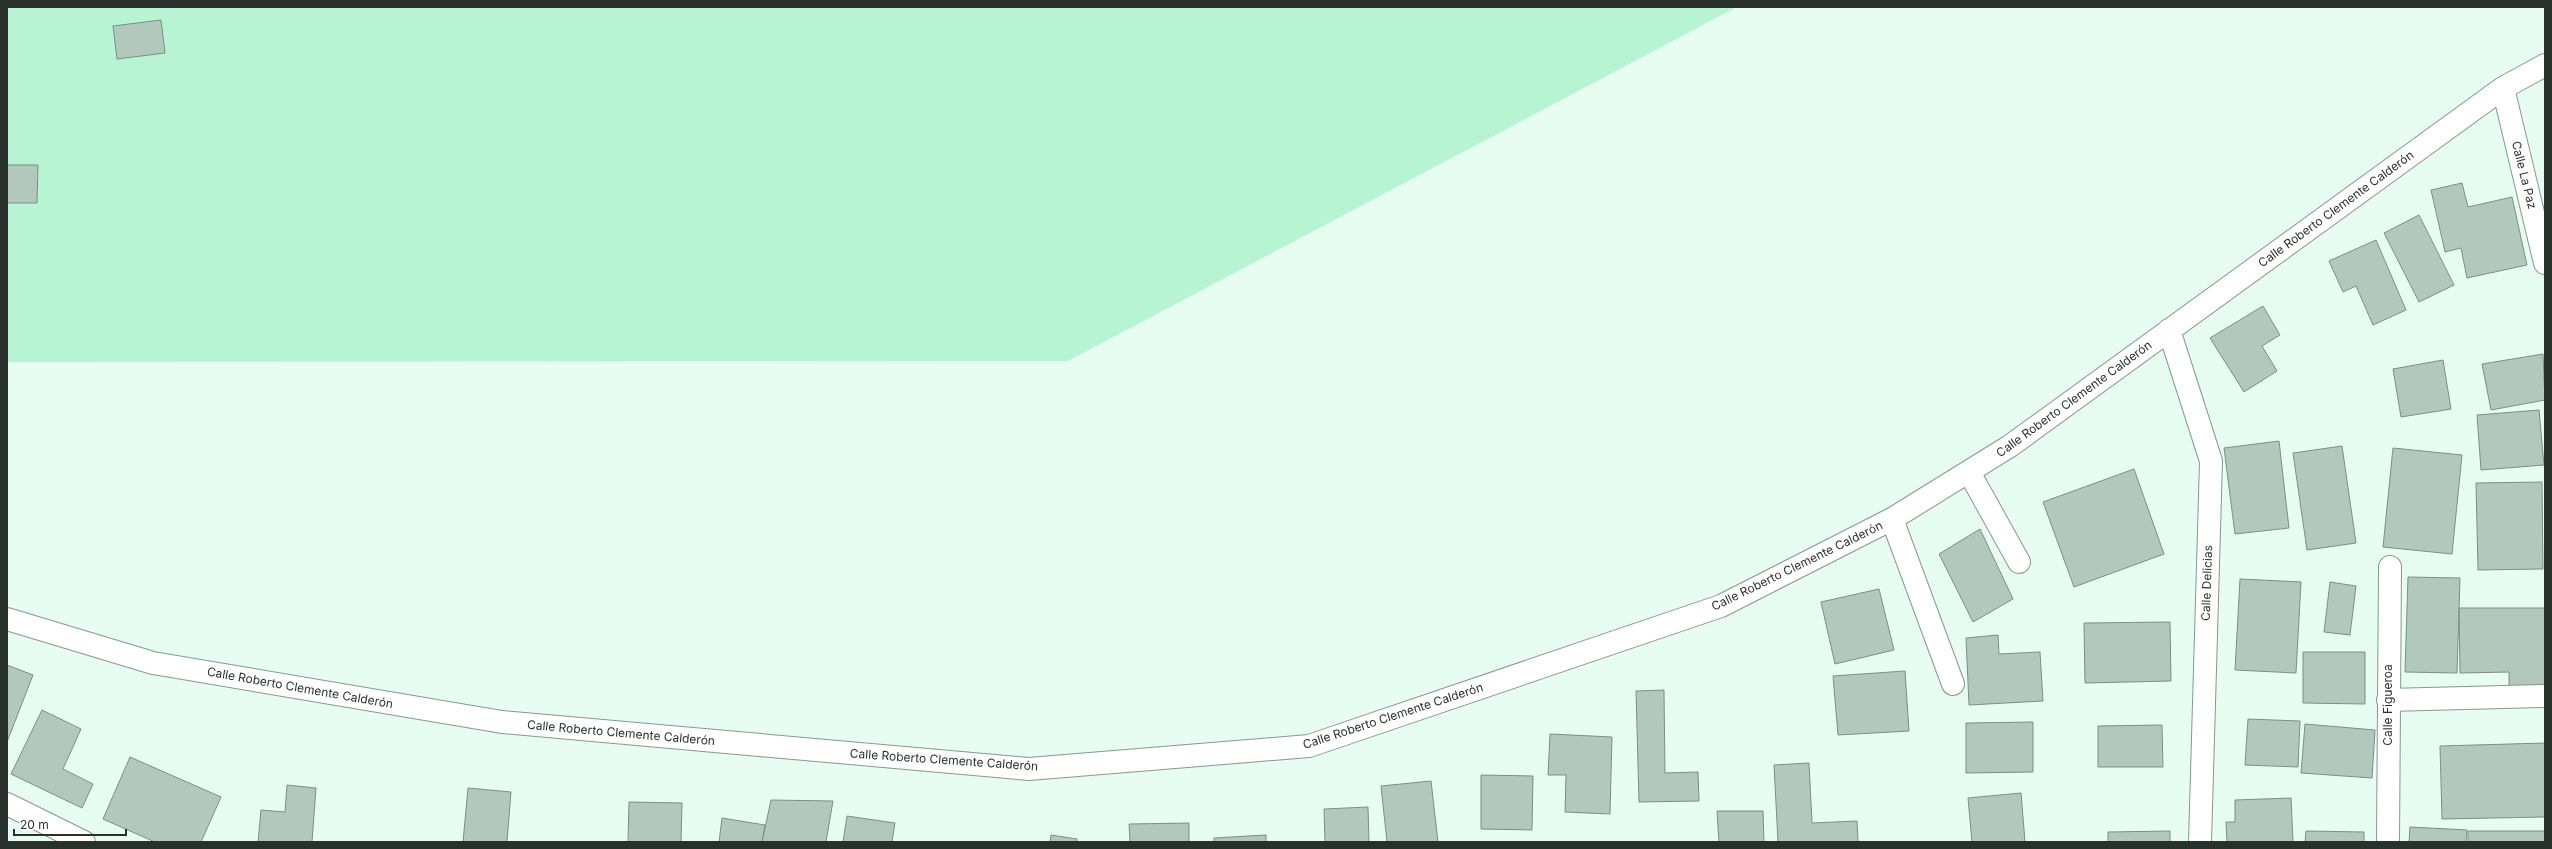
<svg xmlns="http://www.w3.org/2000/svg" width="2552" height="849" viewBox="0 0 2552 849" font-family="Inter,sans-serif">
  <rect width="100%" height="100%" fill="#e8fdf1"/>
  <path fill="#b6f4d4" d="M7,7H1737L1068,361L7,362Z"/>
  <path fill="#b3c8bc" stroke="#7b8f84" d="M161,20L165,53L117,59L113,26Z
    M7,165H38L37,203H7Z
    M2462,183L2468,207L2512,197L2527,265L2467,278L2461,248L2445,252L2431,190Z
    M2419,215L2454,285L2419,302L2384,233Z
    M2376,240L2406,310L2373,325L2356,286L2343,292L2329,261Z
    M2263,306L2280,335L2262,346L2277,371L2244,392L2210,338Z
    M2543,354L2545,400L2491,410L2482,364Z
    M2443,360L2451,409L2401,417L2393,369Z
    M2539,410L2544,465L2481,470L2477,415Z
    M2279,441L2289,528L2235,534L2224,448Z
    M2342,446L2356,543L2307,550L2293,453Z
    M2393,448L2462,455L2452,554L2383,547Z
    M2134,469L2164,554L2074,587L2043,502Z
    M2542,482L2543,569L2478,570L2476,483Z
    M1980,529L2013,599L1973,622L1939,554Z
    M2408,577L2460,578L2457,673L2405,672Z
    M2240,579L2301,582L2296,673L2235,670Z
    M2330,582L2356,586L2350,635L2324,632Z
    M1879,589L1894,650L1835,664L1821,602Z
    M2459,608H2545V688H2509V672L2460,673Z
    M2170,622L2171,681L2085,683L2084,623Z
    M1998,635L1999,654L2040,652L2043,701L1969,705L1966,638Z
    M2303,652H2365V704L2303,703Z
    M7,665L33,675L7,742Z
    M1905,671L1909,731L1838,735L1833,676Z
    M1664,690L1665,773L1698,772L1699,801L1639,802L1636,691Z
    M42,710L81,729L63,769L93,784L82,808L11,774Z
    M2248,719L2300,721L2298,767L2245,765Z
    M2033,722V772L1966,773V723Z
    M2305,724L2375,730L2372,778L2301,773Z
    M2162,725L2163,767H2098V726Z
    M1550,734L1612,737L1610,814L1565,812L1566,775H1548Z
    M2545,743V817L2442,819L2440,746Z
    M130,757L221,797L201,842H155L103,819Z
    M1809,763L1812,823L1857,821L1858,842H1778L1774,765Z
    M1481,775L1533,776L1532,830L1481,829Z
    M1431,781L1438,842H1387L1381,786Z
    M287,785L316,788L312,842H258L261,810L285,812Z
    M468,788L511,792L507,842H463Z
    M2021,793L2025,842H1972L1968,798Z
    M2291,798L2293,842H2227L2226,822H2235V800Z
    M771,800L833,801L826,842H762Z
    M629,802L682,803L681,842H628Z
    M1368,807L1369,842H1325L1324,809Z
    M1717,811H1763L1764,842H1719Z
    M847,816L895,823L892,842H843Z
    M722,818L765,825L762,842H719Z
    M1189,823V842H1130L1129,824Z
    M2410,827L2467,830L2466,842H2409Z
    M2170,831V842H2108V832Z
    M2306,831L2364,832V842H2305Z
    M2468,831H2545V842H2468Z
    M1051,835L1077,839V842H1050Z
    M1266,835V842H1214V838Z"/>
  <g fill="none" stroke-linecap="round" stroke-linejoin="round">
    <defs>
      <path id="minor" d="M2503,88L2545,263
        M2169,330L2211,461L2200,842
        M1969,472L2019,562
        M1892,519L1953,684
        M7,619L153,663L502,722L1029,769L1309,746L1721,606L1892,519L2010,446L2503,88L2545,65
        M2388,700L2545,696
        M7,804L84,842
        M2388,842L2390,567"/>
    </defs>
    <use href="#minor" stroke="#85998f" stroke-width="24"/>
    <use href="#minor" stroke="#fff" stroke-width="22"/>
  </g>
  <g text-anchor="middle" stroke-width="3" stroke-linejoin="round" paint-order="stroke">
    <g font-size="12" fill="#29312d" stroke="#fff">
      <text transform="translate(2524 175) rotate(76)" y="4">Calle La Paz</text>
      <text transform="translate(2336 209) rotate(-36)" y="4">Calle Roberto Clemente Calderón</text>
      <text transform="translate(2074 399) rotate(-36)" y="4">Calle Roberto Clemente Calderón</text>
      <text transform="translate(1797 566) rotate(-26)" y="4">Calle Roberto Clemente Calderón</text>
      <text transform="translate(2207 583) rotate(-88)" y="4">Calle Delicias</text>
      <text transform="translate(300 688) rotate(10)" y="4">Calle Roberto Clemente Calderón</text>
      <text transform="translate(2388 705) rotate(-90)" y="4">Calle Figueroa</text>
      <text transform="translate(1393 716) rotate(-18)" y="4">Calle Roberto Clemente Calderón</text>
      <text transform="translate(621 733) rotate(5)" y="4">Calle Roberto Clemente Calderón</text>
      <text transform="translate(944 760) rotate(4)" y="4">Calle Roberto Clemente Calderón</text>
    </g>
  </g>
  <rect width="2552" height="849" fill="none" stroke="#29312d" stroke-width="16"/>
  <path d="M14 829v6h112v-6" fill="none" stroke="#29312d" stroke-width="2"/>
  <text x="20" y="829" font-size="12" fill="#29312d" stroke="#ffffff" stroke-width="3" paint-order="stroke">20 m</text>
</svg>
